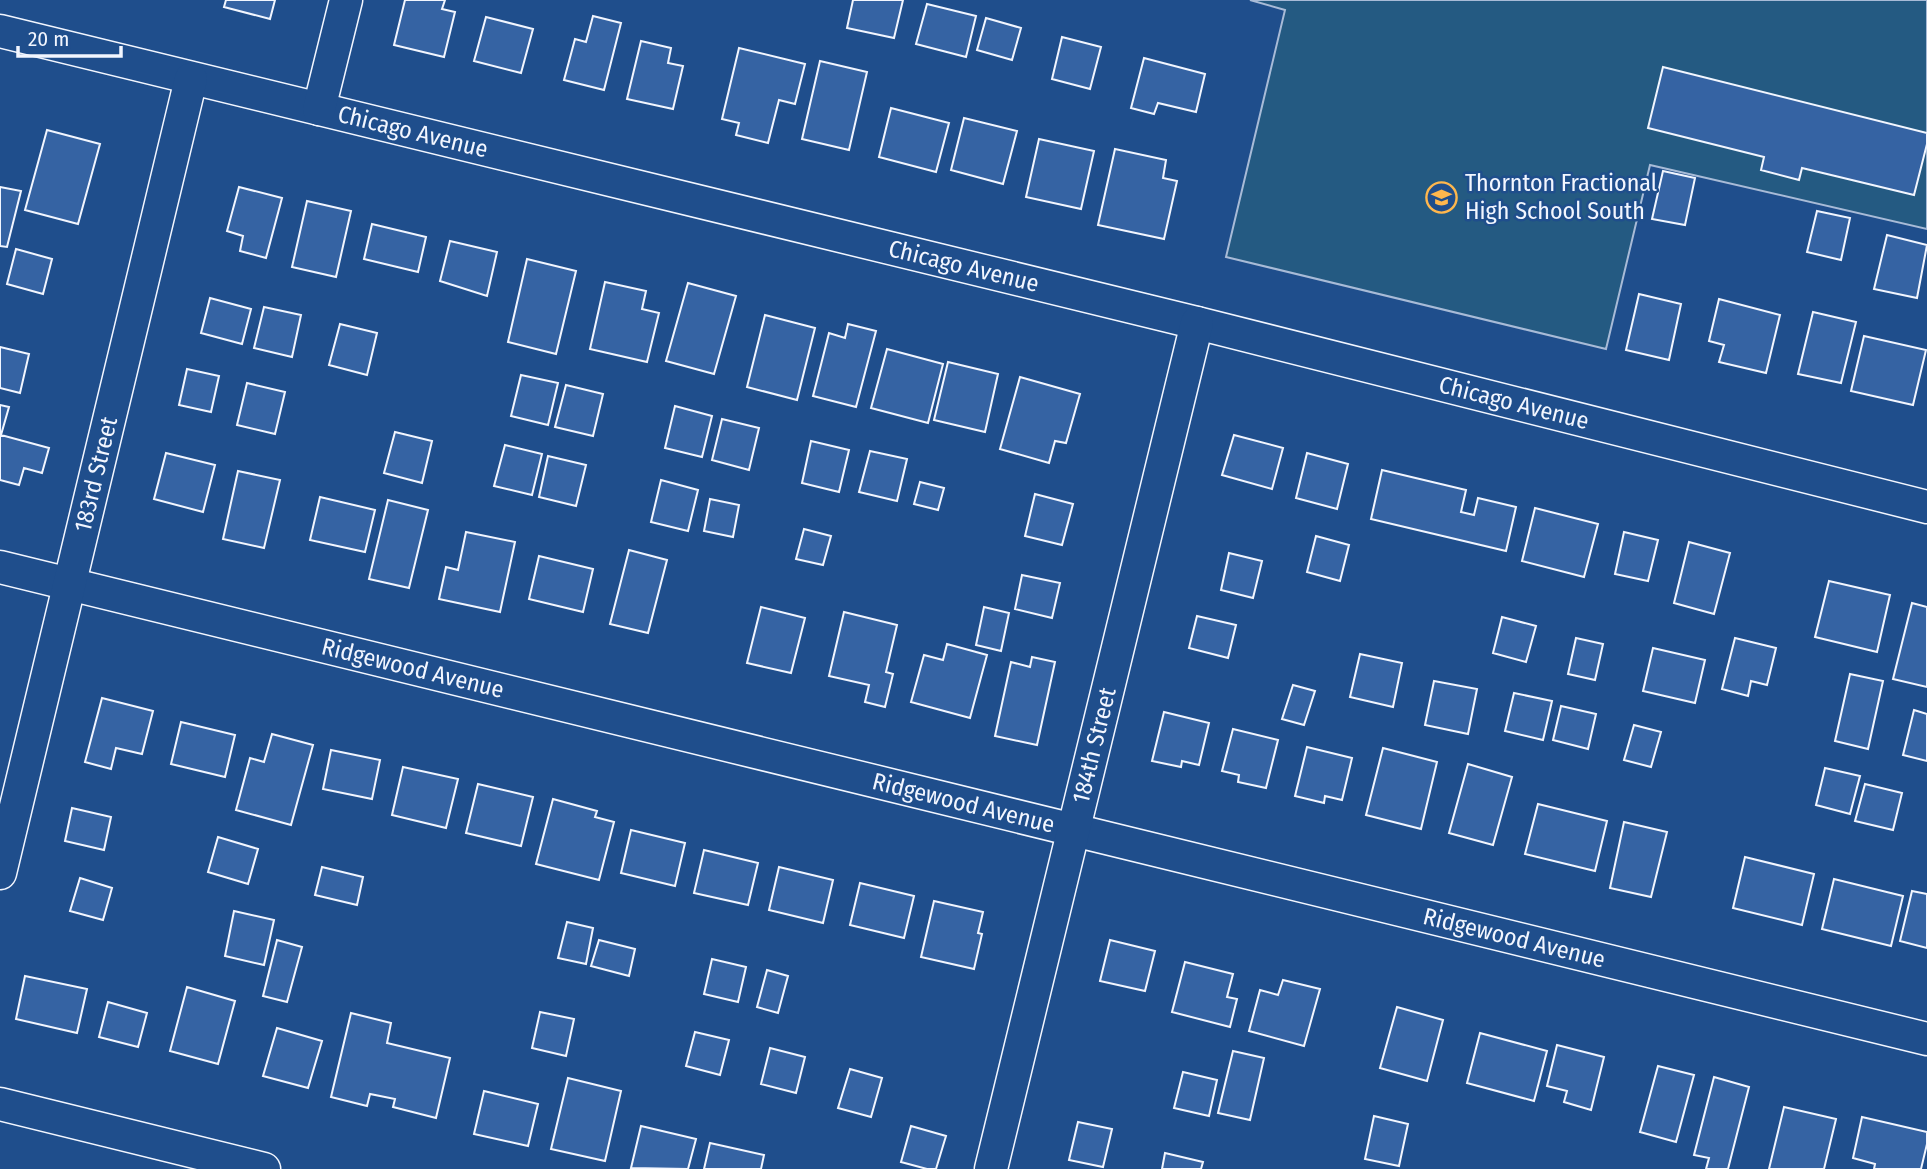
<svg xmlns="http://www.w3.org/2000/svg" width="1927" height="1169" viewBox="0 0 1927 1169" font-family="'Fira Sans Condensed',sans-serif">
  <rect width="100%" height="100%" fill="#1f4e8c"/>
  <path fill="#245a82" stroke="#a8bbd7" stroke-width="2" d="M1250,0H1927V229L1650,165L1606,349L1226,257L1285,10Z"/>
  <path fill="#3563a3" stroke="#f2f6ff" stroke-width="2" d="M226,0H275L270,19L224,7Z
    M405,0H445L442,9L455,12L444,57L394,45Z
    M853,0H903L894,38L847,28Z
    M927,4L976,16L966,57L916,44Z
    M593,16L621,23L604,90L564,80L575,39L586,42Z
    M486,17L533,29L521,73L474,61Z
    M986,18L1021,28L1012,60L977,50Z
    M1062,37L1101,47L1090,89L1052,79Z
    M641,41L671,48L668,63L683,66L673,109L627,99Z
    M739,48L805,64L795,104L779,100L768,143L736,135L739,123L722,119Z
    M1144,58L1205,74L1196,112L1158,103L1154,114L1131,108Z
    M820,61L867,72L849,150L802,139Z
    M1663,67L1927,133V144L1914,195L1802,168L1799,180L1761,170L1764,157L1648,128Z
    M891,108L949,123L936,172L879,157Z
    M964,118L1017,131L1003,184L951,170Z
    M47,130L100,144L78,224L25,210Z
    M1039,139L1094,151L1081,209L1026,197Z
    M1115,149L1166,160L1163,178L1177,181L1164,239L1098,225Z
    M1663,171L1695,178L1685,225L1652,219Z
    M0,187L21,191L7,247L0,246Z
    M239,187L282,198L266,258L240,251L243,236L227,231Z
    M307,201L351,211L336,277L292,267Z
    M1817,211L1850,218L1841,260L1807,252Z
    M372,224L426,237L418,272L364,259Z
    M1887,235L1927,245L1917,298L1874,289Z
    M450,241L497,252L487,296L440,281Z
    M16,249L52,259L43,294L7,284Z
    M527,259L576,271L556,354L508,342Z
    M605,282L646,291L642,309L659,313L647,362L590,349Z
    M688,283L736,296L714,374L666,361Z
    M1639,294L1681,304L1669,360L1626,350Z
    M210,298L251,309L242,344L201,333Z
    M1719,299L1780,315L1766,373L1719,362L1724,345L1709,341Z
    M264,307L301,315L292,357L254,348Z
    M1813,312L1856,322L1841,383L1798,374Z
    M765,315L815,328L797,400L747,387Z
    M340,324L377,333L367,375L329,365Z
    M848,324L876,331L856,407L813,396L829,333L845,338Z
    M1864,336L1926,350L1913,405L1851,391Z
    M0,347L29,354L20,393L0,388Z
    M887,349L943,364L928,423L871,408Z
    M948,362L998,374L985,432L934,420Z
    M187,369L219,376L211,412L179,405Z
    M521,375L558,383L548,425L511,416Z
    M1020,377L1080,394L1066,443L1055,441L1049,463L1000,449Z
    M247,383L285,392L275,434L237,425Z
    M566,385L603,394L593,436L555,427Z
    M0,405L9,407L1,435L49,448L42,473L24,468L19,485L0,480Z
    M675,406L712,416L702,457L665,448Z
    M722,419L759,428L749,470L712,460Z
    M395,432L432,441L422,483L384,473Z
    M1234,435L1283,448L1272,489L1222,475Z
    M811,441L849,450L839,492L802,483Z
    M505,445L542,454L532,495L494,486Z
    M870,451L907,459L897,501L859,492Z
    M166,453L215,465L203,512L154,499Z
    M1307,453L1348,464L1337,509L1296,498Z
    M548,456L586,465L576,506L539,497Z
    M1382,470L1466,490L1461,512L1474,515L1478,498L1516,507L1506,551L1371,519Z
    M238,471L280,480L264,548L223,539Z
    M661,480L698,490L688,531L651,522Z
    M920,482L944,488L938,510L914,504Z
    M1035,494L1073,504L1062,545L1025,536Z
    M320,497L375,510L365,552L310,540Z
    M710,499L739,505L733,537L704,531Z
    M388,500L428,510L409,588L369,579Z
    M1535,508L1598,524L1584,577L1522,561Z
    M804,529L831,536L823,565L796,559Z
    M466,532L515,542L500,612L439,599L446,567L458,570Z
    M1624,532L1658,540L1648,581L1615,574Z
    M1316,536L1349,545L1340,581L1307,572Z
    M1689,542L1730,553L1714,614L1674,603Z
    M629,550L667,560L648,633L610,624Z
    M1229,553L1262,561L1253,598L1221,590Z
    M539,556L593,569L583,612L529,599Z
    M1022,575L1060,583L1052,618L1015,609Z
    M1829,581L1890,595L1877,652L1815,637Z
    M1912,603L1927,607V687L1893,679Z
    M761,607L805,618L791,673L747,663Z
    M984,607L1009,613L1001,651L976,645Z
    M844,612L897,625L886,672L893,674L885,707L865,702L869,685L829,676Z
    M1197,616L1236,625L1228,658L1189,648Z
    M1502,617L1536,626L1526,662L1493,653Z
    M1576,638L1603,644L1595,680L1568,674Z
    M1735,638L1776,648L1767,685L1751,681L1748,696L1722,689Z
    M947,644L987,655L970,718L911,702L924,655L943,660Z
    M1653,648L1705,660L1695,703L1643,691Z
    M1360,654L1402,663L1393,707L1350,697Z
    M1032,657L1055,662L1037,745L995,736L1011,662L1030,667Z
    M1850,674L1883,681L1868,749L1835,741Z
    M1434,681L1477,689L1468,734L1425,725Z
    M1293,685L1315,691L1304,725L1282,719Z
    M1514,693L1552,701L1543,740L1505,731Z
    M102,698L153,711L142,754L116,748L111,769L85,762Z
    M1561,706L1596,714L1588,749L1553,740Z
    M1914,710L1927,714V761L1903,755Z
    M1164,712L1209,723L1199,765L1182,761L1181,767L1152,761Z
    M181,722L235,735L225,777L171,764Z
    M1634,725L1661,732L1651,767L1624,760Z
    M1233,729L1278,740L1266,788L1238,782L1239,775L1222,771Z
    M272,734L313,745L291,825L236,810L250,758L264,762Z
    M1307,747L1352,758L1342,800L1325,796L1324,803L1295,796Z
    M1383,748L1437,762L1421,829L1366,815Z
    M331,750L380,760L372,799L323,789Z
    M1468,764L1512,777L1493,845L1449,833Z
    M403,767L458,779L446,828L392,815Z
    M1825,768L1860,776L1850,814L1816,805Z
    M478,784L533,797L521,846L466,833Z
    M1865,784L1902,793L1893,830L1855,821Z
    M553,799L597,811L595,817L614,822L599,880L536,864Z
    M1538,804L1607,821L1595,871L1525,854Z
    M72,808L111,817L104,850L65,841Z
    M1624,822L1667,832L1651,897L1610,888Z
    M631,830L685,843L675,886L621,873Z
    M218,837L258,849L248,884L208,872Z
    M704,850L758,863L748,905L694,893Z
    M1745,857L1814,874L1802,925L1733,908Z
    M322,867L363,877L357,905L315,895Z
    M779,867L833,880L823,923L769,910Z
    M80,878L112,888L103,920L70,911Z
    M1834,879L1903,896L1891,946L1822,929Z
    M860,883L914,896L904,938L850,925Z
    M1912,891L1927,894V948L1900,941Z
    M934,901L983,912L978,933L982,934L974,969L921,957Z
    M234,911L274,920L264,965L225,956Z
    M567,922L593,928L586,964L558,958Z
    M277,940L302,947L287,1002L263,996Z
    M599,940L635,949L629,976L591,966Z
    M1110,940L1155,951L1145,991L1100,981Z
    M712,959L746,967L738,1002L704,994Z
    M1185,962L1233,974L1227,997L1237,999L1230,1027L1172,1012Z
    M767,970L788,976L778,1013L757,1007Z
    M25,976L87,989L77,1033L16,1019Z
    M1283,980L1320,989L1304,1046L1249,1031L1260,990L1278,995Z
    M187,987L235,1001L218,1064L170,1051Z
    M108,1002L147,1013L138,1047L99,1037Z
    M1397,1007L1443,1020L1427,1081L1380,1068Z
    M540,1012L574,1019L566,1056L532,1048Z
    M351,1013L391,1023L387,1043L450,1058L436,1118L393,1107L395,1099L370,1094L367,1106L331,1097Z
    M277,1028L322,1041L308,1088L263,1076Z
    M695,1032L729,1040L720,1075L686,1066Z
    M1480,1033L1547,1051L1534,1101L1467,1083Z
    M1557,1045L1604,1057L1591,1110L1564,1102L1567,1091L1547,1086Z
    M770,1048L805,1057L796,1093L761,1084Z
    M1233,1051L1264,1058L1250,1120L1218,1113Z
    M1658,1066L1694,1075L1676,1142L1640,1132Z
    M850,1069L882,1078L871,1117L838,1108Z
    M1183,1072L1217,1080L1209,1116L1174,1108Z
    M1714,1077L1749,1087L1728,1169H1706L1709,1158L1694,1155Z
    M568,1078L621,1091L605,1161L551,1149Z
    M484,1091L538,1104L528,1146L474,1134Z
    M1784,1107L1836,1119L1824,1169H1769Z
    M1374,1116L1408,1124L1399,1166L1365,1159Z
    M1862,1117L1927,1132V1144L1921,1169H1874L1875,1164L1853,1158Z
    M1078,1122L1112,1129L1103,1167L1069,1160Z
    M641,1126L696,1139L688,1169L631,1168Z
    M911,1126L946,1136L936,1169H927L901,1162Z
    M710,1143L764,1155L761,1169H704Z
    M1165,1153L1203,1162L1201,1169H1162Z"/>
  <g fill="none" stroke-linecap="round" stroke-linejoin="round">
    <defs>
      <g id="street">
        <path id="s1" d="M0,31L1197,323L1927,507"/>
        <path d="M319,109L346,0"/>
        <path id="s2" d="M0,567L1927,1039"/>
        <path id="s3" d="M0,873L191,79"/>
        <path d="M0,1104L264,1169"/>
        <path id="s4" d="M991,1169L1197,323"/>
      </g>
    </defs>
    <use href="#street" stroke="#f2f6ff" stroke-width="35"/>
    <use href="#street" stroke="#1f4e8c" stroke-width="32"/>
  </g>
  <defs>
    <symbol id="school-ring" viewBox="-11 -11 22 22"><circle r="9.5" fill="#1f4e8c" stroke="#ffb74d" stroke-width="1.5"/><path d="M0-5L7-2L0 1L-7-2ZM-4 1L0 2.5L4 1V4Q0 6-4 4Z" fill="#ffb74d"/></symbol>
  </defs>
  <g fill-rule="evenodd">
    <use href="#school-ring" x="1424" y="180" width="35" height="35"/>
  </g>
  <g text-anchor="middle" stroke-width="5" stroke-linejoin="round" paint-order="stroke">
    <g font-size="24" fill="#f2f6ff" stroke="#1f4e8c">
      <text dy="8" stroke="none"><textPath href="#s1" startOffset="425">Chicago Avenue</textPath></text>
      <text dy="8" stroke="none"><textPath href="#s1" startOffset="992">Chicago Avenue</textPath></text>
      <text dy="8" stroke="none"><textPath href="#s1" startOffset="1559">Chicago Avenue</textPath></text>
      <text dy="8" stroke="none"><textPath href="#s3" startOffset="410">183rd Street</textPath></text>
      <text dy="8" stroke="none"><textPath href="#s2" startOffset="425">Ridgewood Avenue</textPath></text>
      <text dy="8" stroke="none"><textPath href="#s4" startOffset="436">184th Street</textPath></text>
      <text dy="8" stroke="none"><textPath href="#s2" startOffset="992">Ridgewood Avenue</textPath></text>
      <text dy="8" stroke="none"><textPath href="#s2" startOffset="1559">Ridgewood Avenue</textPath></text>
    </g>
    <g font-size="24" fill="#f2f6ff" stroke="#1f4e8c" text-anchor="start">
      <text x="1465" y="191">Thornton Fractional<tspan x="1465" dy="28">High School South</tspan></text>
    </g>
  </g>
  <path d="M18 46v10h103v-10" fill="none" stroke="#f2f6ff" stroke-width="3.5"/>
  <text x="28" y="46" font-size="21" fill="#f2f6ff" stroke="#1f4e8c" stroke-width="5" paint-order="stroke">20 m</text>
</svg>
